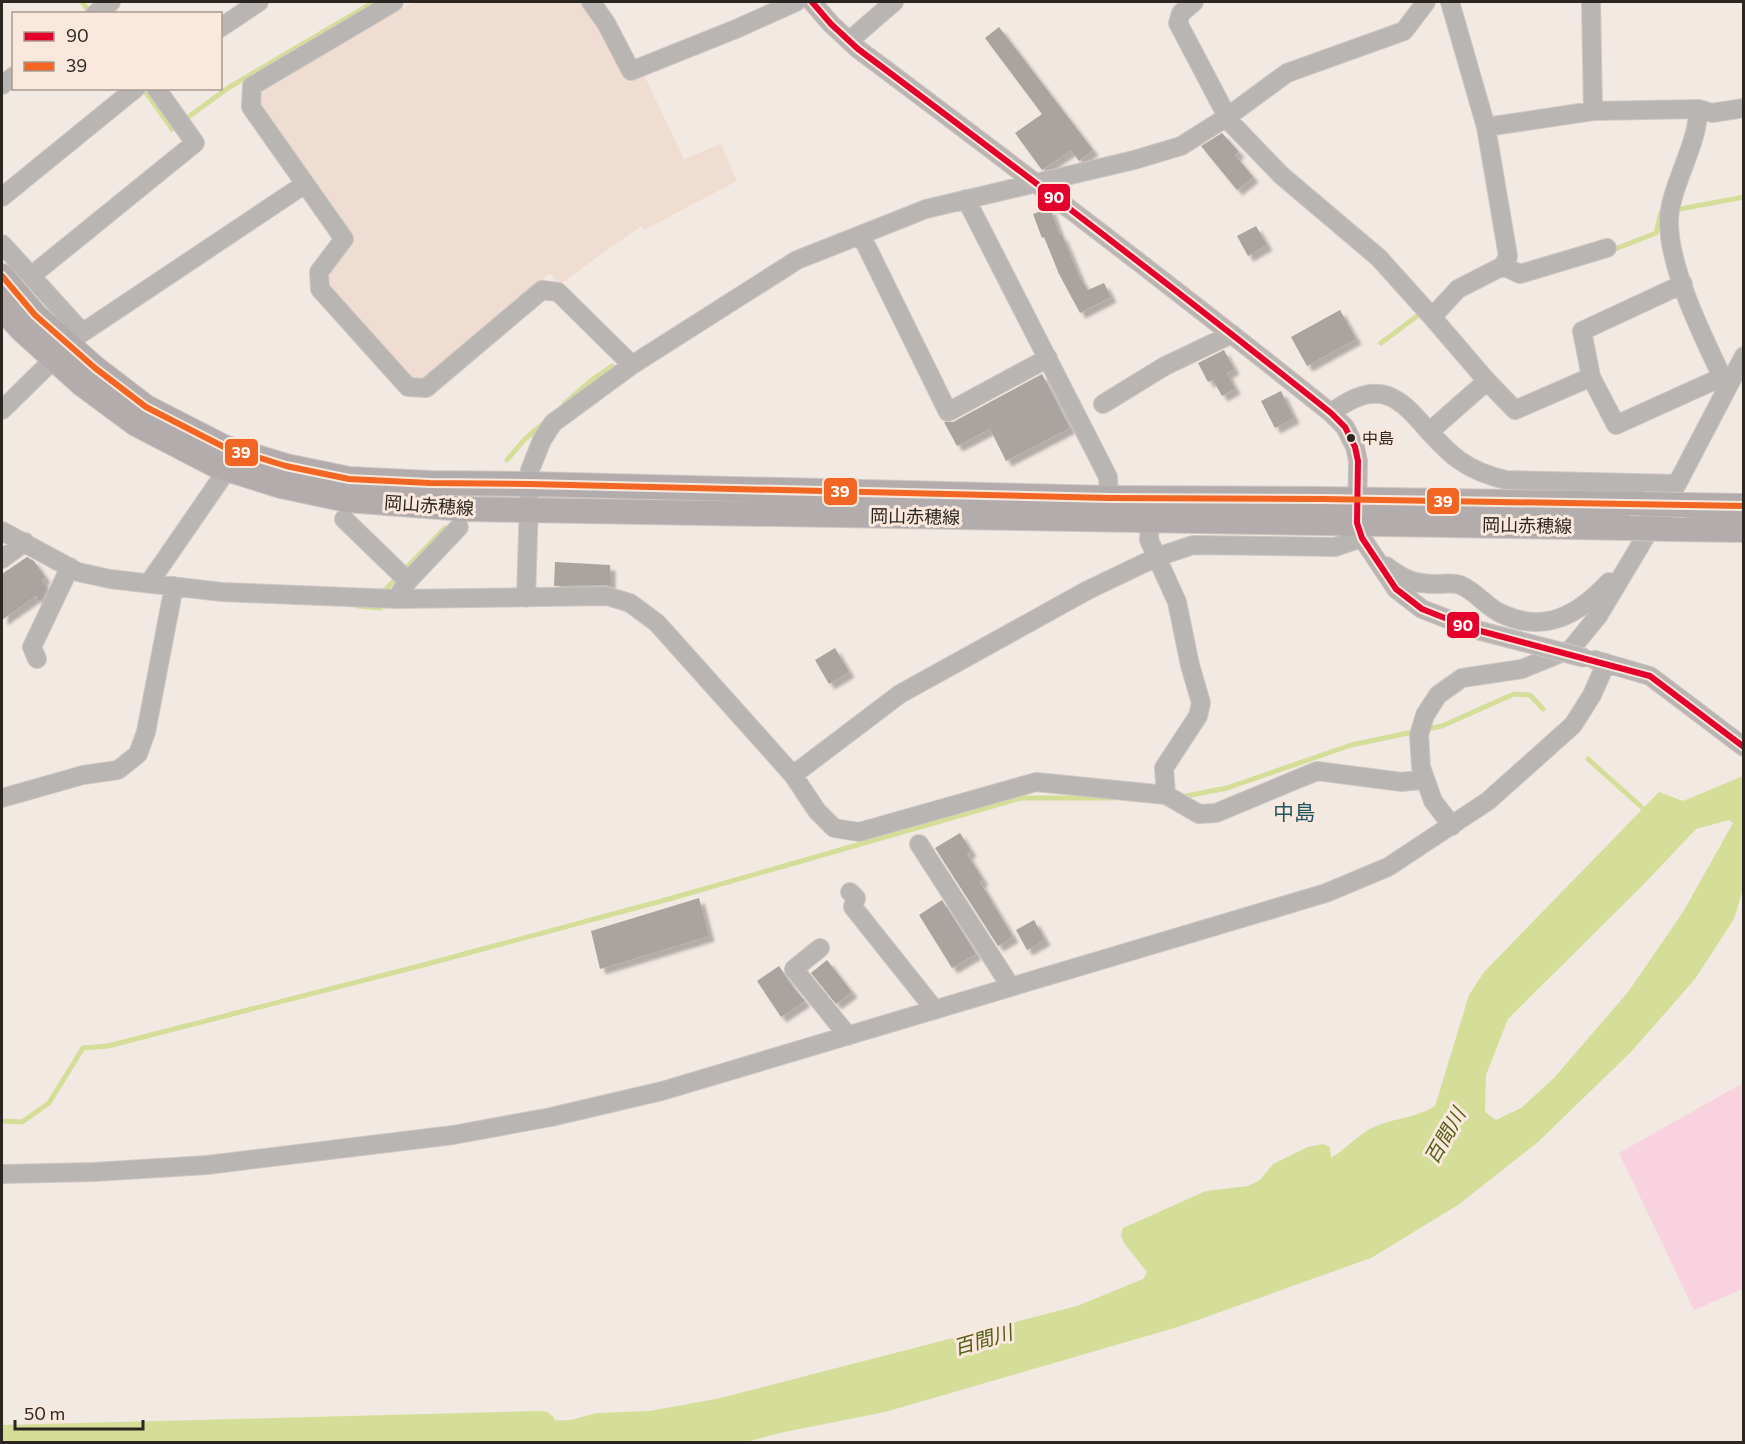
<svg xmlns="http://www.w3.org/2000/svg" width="1745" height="1444" viewBox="0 0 1745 1444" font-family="Commissioner,'Noto Sans JP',sans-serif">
  <defs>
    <filter id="shadow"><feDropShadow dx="5.5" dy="5.5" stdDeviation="1.5" flood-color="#0004"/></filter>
  </defs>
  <rect width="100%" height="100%" fill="#f3e9e3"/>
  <path fill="#f0ddd2" d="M413,2H580L600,29L627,82L644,75L684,159L721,144L737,181L644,230L641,226L560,284L550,273L422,381L411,378L328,287L327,274L354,237L258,102L263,89Z"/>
  <path fill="#f8d2de" d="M1743,1083V1289L1694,1310L1619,1153Z"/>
  <path fill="#d4de98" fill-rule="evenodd" d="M1743,776V889L1734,919L1695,979L1631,1052L1538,1142L1458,1205L1371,1258L1178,1327L885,1412L784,1432L746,1442H487L499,1438L503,1422L571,1420L596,1413L649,1411L716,1399L1077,1306L1143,1279L1147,1272L1124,1243L1121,1235L1123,1228L1206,1191L1248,1186L1260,1180L1273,1164L1308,1147L1323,1144L1330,1147L1331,1158C1344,1150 1355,1138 1368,1130C1389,1118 1415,1119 1435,1106L1469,995L1484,972L1659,792L1683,801ZM1729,820L1733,823L1683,912L1628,992L1554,1078L1521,1108L1496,1120L1485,1112L1486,1075L1508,1019L1644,884L1696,829Z"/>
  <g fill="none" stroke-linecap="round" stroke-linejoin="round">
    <path stroke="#d4de98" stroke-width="5" d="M82,2L91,14
      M143,88L172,129L228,88L374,2
      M1675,210L1744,197
      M1610,251L1656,233L1661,212H1665
      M1381,343L1417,316
      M564,404L593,379L612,366
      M507,460L524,440L546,421
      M358,606L380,608L385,590L445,528
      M1588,759L1647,812
      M1181,797L1227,788L1351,745L1442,726L1514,694L1530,695L1543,709
      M2,1121L22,1122L49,1103L83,1048L108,1046L427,964L669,899L1021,798H1115"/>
    <path stroke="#d4de98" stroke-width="30" d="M2,1440L541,1426"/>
  </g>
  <path fill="#aaa49e" filter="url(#shadow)" d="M999,27L1093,150L1079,161L1071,150L1042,170L1015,133L1042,114L985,38Z
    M1222,133L1239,152L1235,155L1253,177L1237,190L1201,146Z
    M1050,208L1060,235H1062L1080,278L1088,290L1104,283L1111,297L1080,313L1059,274L1044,237L1042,238L1033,214Z
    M1256,226L1267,245L1248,256L1237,236Z
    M1340,310L1356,339L1307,366L1291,337Z
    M1224,350L1234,369L1227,373L1235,389L1222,396L1213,380L1208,382L1198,363Z
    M1042,374L1070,428L1006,461L990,429L957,446L944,422H953Z
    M1281,391L1294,418L1275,428L1261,401Z
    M27,557L34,561L45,577L42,581L47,588L42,599L39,601L36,596L2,620V574Z
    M555,562L610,565V585L554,586Z
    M835,648L849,672L829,684L815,660Z
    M960,833L971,851L967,854L983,880L980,882L1013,937L998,946L935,848Z
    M699,898L709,936L600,969L591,931Z
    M942,900L976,954L952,968L919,915Z
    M1034,920L1045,940L1027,950L1016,930Z
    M827,960L852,992L836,1004L811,973Z
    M779,966L793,987L805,1001L781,1017L757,981Z"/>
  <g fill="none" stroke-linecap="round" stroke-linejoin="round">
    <defs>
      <path id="minor" d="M394,2L252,86L251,107L344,239L319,272L320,289L408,387L426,388L542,290L558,292L632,365
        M591,2L606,23L631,71L736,29L796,2
        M812,2L831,24L858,49C1017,168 1175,288 1331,413L1345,427L1355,447L1358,461L1357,523L1362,538L1396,589L1422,609L1473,629L1523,642
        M1194,2L1181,13L1178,23L1230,122L1281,175L1379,258L1432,317L1487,381L1429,432
        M1591,2L1593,111
        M95,14L111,2
        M220,28L259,2
        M849,41L894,2
        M2,85L14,76
        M1699,109C1697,118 1697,128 1694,136C1687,163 1668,197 1669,224C1670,272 1706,343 1727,387
        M1486,127L1593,111L1699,109L1712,113L1744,108
        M2,197L136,88
        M966,199L1108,477L1109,498
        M861,235L948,412L1048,358
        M2,244L82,332
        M1503,266L1520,274L1607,248
        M31,276L195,143L156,88
        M1432,317L1458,289L1503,266L1508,256L1486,127L1450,2
        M68,344L76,337L305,184
        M1591,377L1616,425L1722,377
        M1487,381L1515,410L1591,377L1582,331L1683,284
        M1103,404L1165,366L1232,334
        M2,410L54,359
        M1331,413C1398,361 1412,426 1459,460C1473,470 1489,476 1506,480L1677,484
        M344,519L408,581
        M1150,521L1149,540L1177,602L1190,665L1201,703L1198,716L1164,768L1166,795
        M2,531L78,572L110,579L222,592L396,599L607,596L630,603L657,623L793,775L817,811L834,828L859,832L1036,782L1166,795L1199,814L1216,813L1317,771L1402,782L1425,779
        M2,559L25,542
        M1386,566C1405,580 1414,584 1437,584C1445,584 1454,582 1460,585C1476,591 1486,607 1502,614C1546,634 1579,614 1609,582
        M149,583L227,470
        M526,598L530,470L542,440L553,423L632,365L797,260L926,209L1134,160L1181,146L1227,117L1287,73L1404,31L1426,2
        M396,599L408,581L459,527
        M37,659L32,647L70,567
        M1595,660L1650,676L1744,747
        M793,775L900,694L1088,590L1157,557L1193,545L1335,547L1362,538
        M2,798L83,775L118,770L138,754L146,732L174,586
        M1452,826L1433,801L1421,767L1419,735L1425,715L1438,695L1462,678L1522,669L1571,649L1598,616L1677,484L1744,356
        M919,844L1011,987
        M850,892L856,898L853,907L935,1010
        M820,948L794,969L848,1036
        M2,1174L94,1172L207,1165L453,1135L551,1117L662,1091L1326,893L1388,867L1488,801L1573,725L1592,695L1606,663"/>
      <path id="major" d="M2,276L35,315L95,368L146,407L224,447L286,466L349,479L430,483L529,484L1109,498L1323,499L1643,504
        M2,308L21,329L82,384L136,424L217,466L281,486L347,500L465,509L1630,528
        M1686,505L1744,506
        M1670,529L1744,530"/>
    </defs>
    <use href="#minor" stroke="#cec7c2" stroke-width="20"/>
    <use href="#major" stroke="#cec7c2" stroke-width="26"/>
    <use href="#minor" stroke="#b9b5b3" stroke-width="18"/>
    <use href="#major" stroke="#b2adac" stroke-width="24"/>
    <defs>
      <path id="minor-bridge" d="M1523,642L1585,658"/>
      <path id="major-bridge" d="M1643,504L1686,505
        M1630,528L1670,529"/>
    </defs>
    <use href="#minor-bridge" stroke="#cec7c2" stroke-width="20" stroke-linecap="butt"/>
    <use href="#major-bridge" stroke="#cec7c2" stroke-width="26" stroke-linecap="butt"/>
    <use href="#minor-bridge" stroke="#b9b5b3" stroke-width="18"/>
    <use href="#major-bridge" stroke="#b2adac" stroke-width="24"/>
    <defs>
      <path id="bus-1" d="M812,2L831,24L858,49C1017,168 1175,288 1331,413L1345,427L1355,447L1358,461L1357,523L1362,538L1396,589L1422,609L1473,629L1650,676L1744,747"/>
      <path id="bus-2" d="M2,276L35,315L95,368L146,407L224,447L286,466L349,479L430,483L529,484L1109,498L1323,499L1744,506"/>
    </defs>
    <use href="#bus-1" stroke="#fae8dc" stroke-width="10"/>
    <use href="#bus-2" stroke="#fae8dc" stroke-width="10"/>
    <use href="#bus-1" stroke="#e4002b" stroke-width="6"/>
    <use href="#bus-2" stroke="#f26522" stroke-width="6"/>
  </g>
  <circle fill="#2c2621" stroke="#fae8dc" stroke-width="2" cx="1351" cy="438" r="5"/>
  <g text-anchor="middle" stroke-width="6" stroke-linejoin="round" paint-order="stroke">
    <g font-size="16" fill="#2c2621" stroke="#fae8dc" text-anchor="start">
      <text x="1362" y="444">中島</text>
    </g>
    <g font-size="18" fill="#2c2621" stroke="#fae8dc">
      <text transform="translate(429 506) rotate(4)" y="6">岡山赤穂線</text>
      <text transform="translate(915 517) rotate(1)" y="6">岡山赤穂線</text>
      <text transform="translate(1527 526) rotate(1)" y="6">岡山赤穂線</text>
    </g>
    <g font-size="20" font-style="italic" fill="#535e17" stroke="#fae8dc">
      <text transform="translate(1445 1136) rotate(-60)" y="7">百間川</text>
      <text transform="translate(983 1340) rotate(-16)" y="7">百間川</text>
    </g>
    <g font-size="21" fill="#1e5661" stroke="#fae8dc">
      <text x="1294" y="820">中島</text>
    </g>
  </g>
  <g stroke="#fae8dc" stroke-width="2">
    <rect x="1037" y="183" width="34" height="29" rx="6" fill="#e4002b"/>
    <rect x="224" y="438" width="35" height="29" rx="6" fill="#f26522"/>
    <rect x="823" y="477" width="35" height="29" rx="6" fill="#f26522"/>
    <rect x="1426" y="487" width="34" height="28" rx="6" fill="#f26522"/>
    <rect x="1446" y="611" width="34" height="28" rx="6" fill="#e4002b"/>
  </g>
  <g font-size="16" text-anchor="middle" font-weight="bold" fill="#fff">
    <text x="1054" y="203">90</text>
    <text x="241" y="458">39</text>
    <text x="840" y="497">39</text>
    <text x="1443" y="507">39</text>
    <text x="1463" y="631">90</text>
  </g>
  <rect width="1745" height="1444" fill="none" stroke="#2c2621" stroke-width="6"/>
  <rect x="12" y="12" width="210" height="78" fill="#fae8dc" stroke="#a89a91" stroke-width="1.5"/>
  <rect x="24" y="32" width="30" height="9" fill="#e4002b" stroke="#a89a91" stroke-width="1.5"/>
  <text x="66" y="42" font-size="18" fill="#2c2621">90</text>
  <rect x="24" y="62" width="30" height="9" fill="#f26522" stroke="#a89a91" stroke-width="1.5"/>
  <text x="66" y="72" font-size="18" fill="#2c2621">39</text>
  <path d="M15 1420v9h128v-9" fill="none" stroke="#2c2621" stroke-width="3"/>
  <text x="24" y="1420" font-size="18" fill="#2c2621" stroke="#fae8dc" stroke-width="4.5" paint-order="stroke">50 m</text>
</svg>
